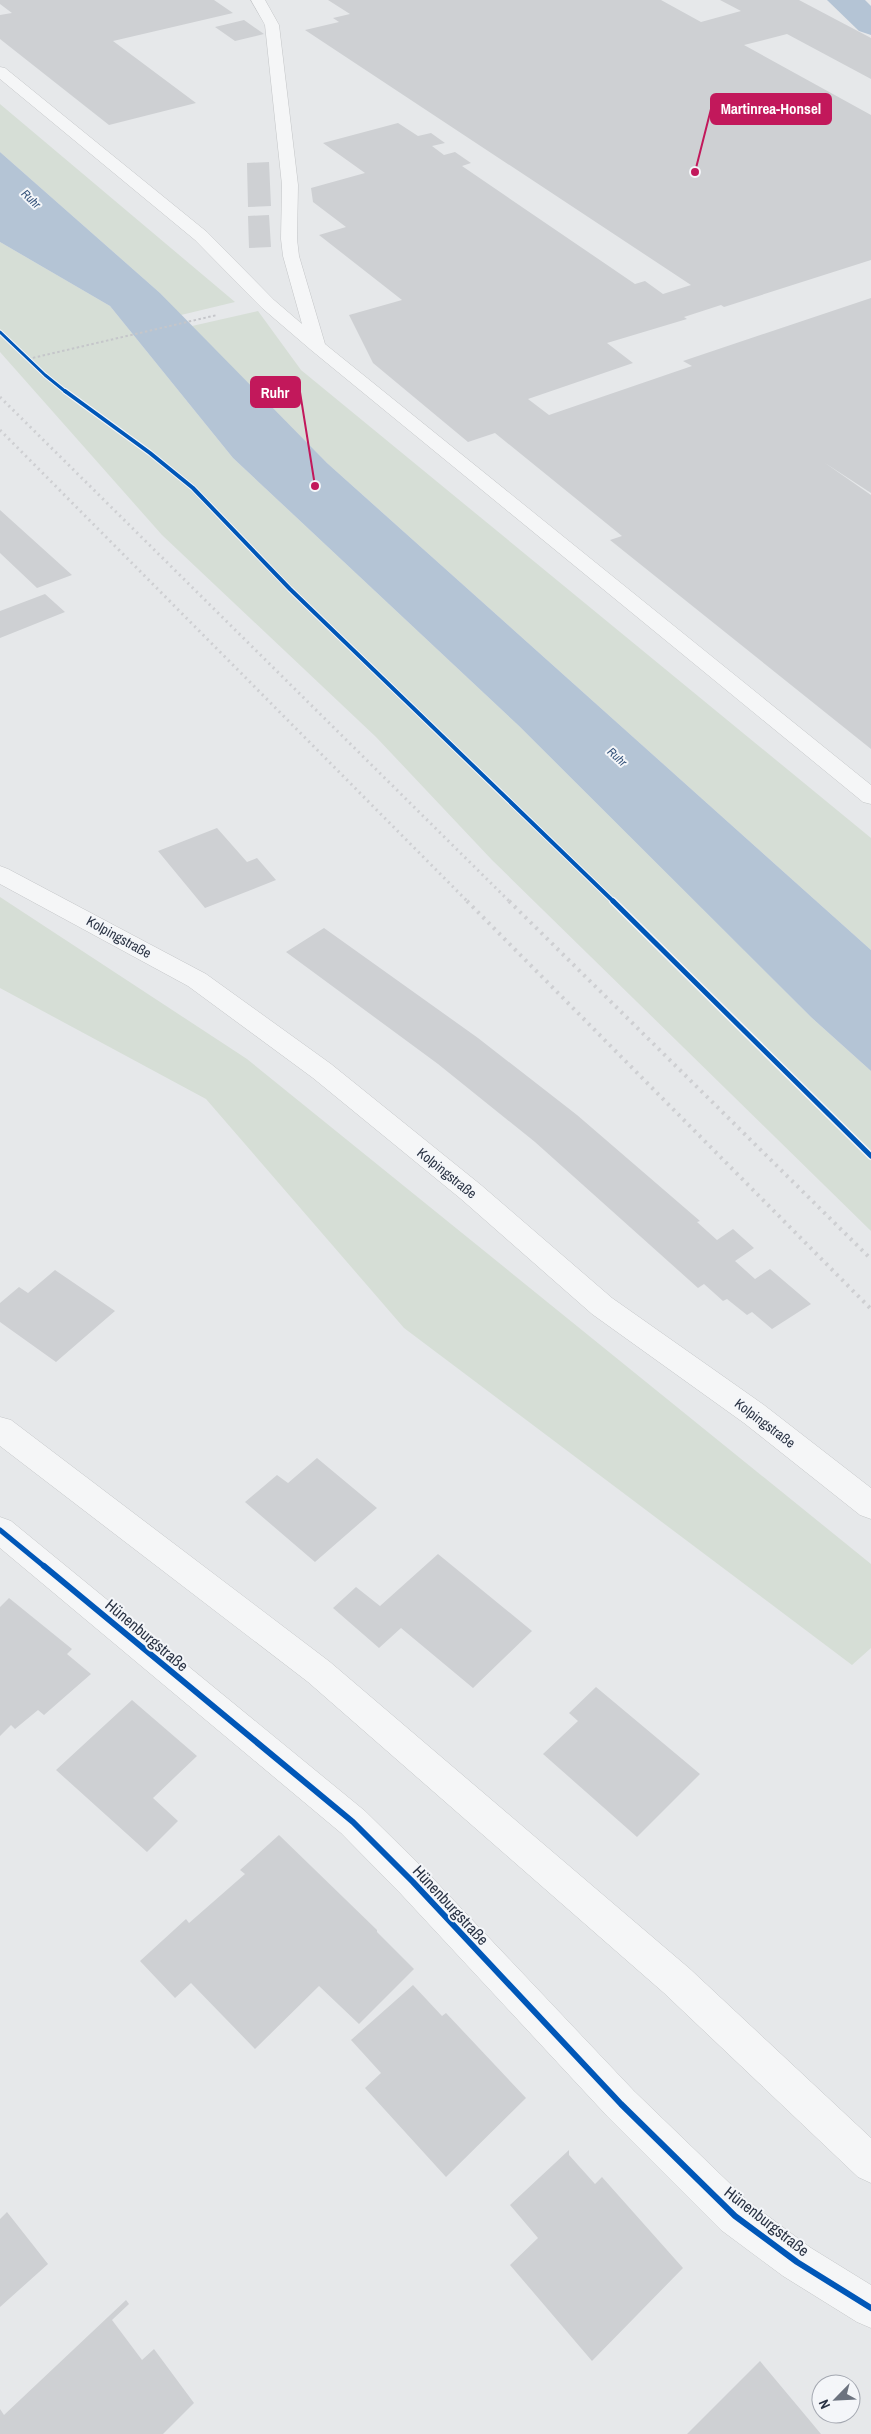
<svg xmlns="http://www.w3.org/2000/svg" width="871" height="2434" viewBox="0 0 871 2434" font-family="'Archivo Narrow',sans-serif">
  <rect width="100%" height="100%" fill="#e6e8ea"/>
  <path fill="#d6ded6" d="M0,104L235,302L181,315L160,293L0,152Z
    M0,242L110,306L233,458L518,725L812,1018L871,1071V1231L492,860L376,737L162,535L0,352Z
    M258,311L301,370L871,838V950L327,463L192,326Z
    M0,897L247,1059L871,1564V1648L852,1665L404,1328L206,1099L0,988Z"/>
  <path fill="#b4c4d5" d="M0,152L160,293L327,463L871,950V1071L812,1018L518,725L233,458L110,306L0,242Z"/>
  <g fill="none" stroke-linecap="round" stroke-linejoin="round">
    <path fill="#b4c4d5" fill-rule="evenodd" d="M827,0H865L871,6V35L859,31Z"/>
  </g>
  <path fill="#ced0d3" d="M0,0H214L233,13L113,41L196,103L109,125L0,39V15L12,13L0,4Z
    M328,0H661L701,22L741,11L720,0H799L871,38V79L787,34L744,45L871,115V260L724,307L721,305L684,317L687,319L607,343L633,363L528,399L549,415L692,366L683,361L871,298V493L825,463L871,495V749L610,540L622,536L495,433L468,442L373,363L349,315L402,300L319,235L346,227L313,202L311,188L365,173L323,143L398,123L418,136L431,133L445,143L432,146L444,155L455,152L471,163L462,166L635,284L645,281L663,294L691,285L305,30L339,22L333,18L350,14Z
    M244,20L264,34L235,41L215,27Z
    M269,162L271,206L248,207L247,163Z
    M269,215L271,247L249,248L248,216Z
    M0,510L72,575L37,588L0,553Z
    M45,594L65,612L0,638V611Z
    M217,828L247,862L257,858L276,880L205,908L158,851Z
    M324,928L478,1038L577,1115L700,1221L697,1222L717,1240L733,1229L754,1248L735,1261L755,1279L770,1269L811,1304L772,1329L752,1312L747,1315L727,1299L723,1301L704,1284L698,1288L535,1142L438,1064L286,952Z
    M55,1270L115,1311L56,1362L0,1322V1303L19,1287L28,1293Z
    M317,1458L377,1508L315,1562L245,1502L277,1475L288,1483Z
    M438,1554L532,1631L473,1688L401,1628L379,1648L333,1608L356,1587L380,1606Z
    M9,1598L72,1649L67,1654L91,1674L44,1715L38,1710L15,1729L11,1725L0,1736V1607Z
    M596,1687L700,1774L637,1837L543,1754L578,1721L569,1713Z
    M132,1700L197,1756L153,1798L178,1821L147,1852L56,1770Z
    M279,1835L377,1930V1932L414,1969L359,2024L319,1986L255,2049L191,1983L175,1998L140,1961L186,1919L189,1923L245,1874L240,1870Z
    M413,1985L442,2016L446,2013L526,2098L446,2177L365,2088L381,2073L351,2040Z
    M569,2150V2155L595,2184L602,2177L683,2268L592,2361L510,2265L538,2238L510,2205Z
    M7,2212L48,2264L0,2307V2219Z
    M126,2300L129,2304L112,2320L142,2360L154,2349L194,2403L163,2434H0V2409L4,2415Z
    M760,2361L821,2434H687Z"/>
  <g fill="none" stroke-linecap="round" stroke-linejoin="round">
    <defs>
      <path id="minor" d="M251,0H265L279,25L298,185L297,239L299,256L325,344L871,785V804L863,802L311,350L262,308L195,240L0,79V67L5,68L207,232L274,300L302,324L283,256L281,239L282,185L265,25Z
        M0,866L8,869L206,974L331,1064L481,1185L612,1298L764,1405L871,1488V1519L860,1515L744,1423L592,1314L461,1199L313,1078L188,986L0,884Z
        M0,1417L11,1420L330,1662L690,1969L871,2138V2183L858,2177L664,1993L308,1682L0,1446Z
        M0,1517L11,1521L365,1811L425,1870L634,2091L749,2202L811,2248L871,2285V2328L857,2322L783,2276L721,2230L608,2117L401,1894L341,1833L0,1548Z"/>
    </defs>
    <use href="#minor" stroke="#c4c6c8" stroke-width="1"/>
    <path stroke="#c5c6ca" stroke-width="2" stroke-dasharray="2.5 2.5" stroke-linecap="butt" d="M28,359L217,315"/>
    <use href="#minor" fill="#f5f6f7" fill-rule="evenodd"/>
    <path stroke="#cecfd2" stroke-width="3" stroke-dasharray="2 4" stroke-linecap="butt" d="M0,397L510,902
      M0,430L468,902"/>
    <path stroke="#cecfd2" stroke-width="4" stroke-dasharray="2.5 5" stroke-linecap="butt" d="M467,901L871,1309
      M509,901L871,1259"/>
    <defs>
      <path id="cycleway-far3" d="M0,332L45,375L66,392"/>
      <path id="cycleway-far2" d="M65,391L150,453L193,488L290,589L614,902"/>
      <path id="cycleway-far1" d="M613,901L871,1156
        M0,1530L45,1567"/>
      <path id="cycleway" d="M44,1566L353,1822L413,1882L621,2104L735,2216L797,2262L871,2308"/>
    </defs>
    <use href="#cycleway-far3" stroke="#f4f6f9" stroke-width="5"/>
    <use href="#cycleway-far2" stroke="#f4f6f9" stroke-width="6"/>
    <use href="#cycleway-far1" stroke="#f4f6f9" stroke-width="8"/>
    <use href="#cycleway" stroke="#f4f6f9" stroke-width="9"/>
    <use href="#cycleway-far3" stroke="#0057b8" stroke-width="3"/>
    <use href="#cycleway-far2" stroke="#0057b8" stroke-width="4"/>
    <use href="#cycleway-far1" stroke="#0057b8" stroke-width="5"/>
    <use href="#cycleway" stroke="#0057b8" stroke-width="6"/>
  </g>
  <g text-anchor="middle" stroke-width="4" stroke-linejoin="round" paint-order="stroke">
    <g font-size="12" font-style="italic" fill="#34527a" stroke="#f4f6f9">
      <text transform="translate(31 199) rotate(44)" y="4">Ruhr</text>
      <text transform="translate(617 757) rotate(42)" y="4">Ruhr</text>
    </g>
    <g font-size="14" fill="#2b3445" stroke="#f4f6f9">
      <text transform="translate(119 937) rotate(29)" y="5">Kolpingstraße</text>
      <text transform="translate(447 1173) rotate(39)" y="5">Kolpingstraße</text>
      <text transform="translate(765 1423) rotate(37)" y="5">Kolpingstraße</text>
    </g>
    <g font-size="16" fill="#2b3445" stroke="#f4f6f9">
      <text transform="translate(147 1635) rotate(40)" y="6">Hünenburgstraße</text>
      <text transform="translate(451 1905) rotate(47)" y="6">Hünenburgstraße</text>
      <text transform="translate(767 2221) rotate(38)" y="6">Hünenburgstraße</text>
    </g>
  </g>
  <path fill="none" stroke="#c2185b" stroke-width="2" d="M695 172L711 109M315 486L300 392"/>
  <g fill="#c2185b" stroke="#f4f6f9" stroke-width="2">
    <circle cx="695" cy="172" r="5"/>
    <circle cx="315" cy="486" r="5"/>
  </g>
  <g fill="#c2185b" stroke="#c2185b" stroke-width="2">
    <rect x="711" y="94" width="120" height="30" rx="5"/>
    <rect x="251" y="377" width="49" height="30" rx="5"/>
  </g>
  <g font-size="15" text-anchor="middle" font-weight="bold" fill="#fff">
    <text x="771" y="114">Martinrea-Honsel</text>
    <text x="275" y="398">Ruhr</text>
  </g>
  <g transform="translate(836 2399) rotate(246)"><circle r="24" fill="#f4f6f9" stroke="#a4a8b1"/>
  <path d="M0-4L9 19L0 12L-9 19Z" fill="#6c737f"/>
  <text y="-8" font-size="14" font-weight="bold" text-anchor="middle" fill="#2b3445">N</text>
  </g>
</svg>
